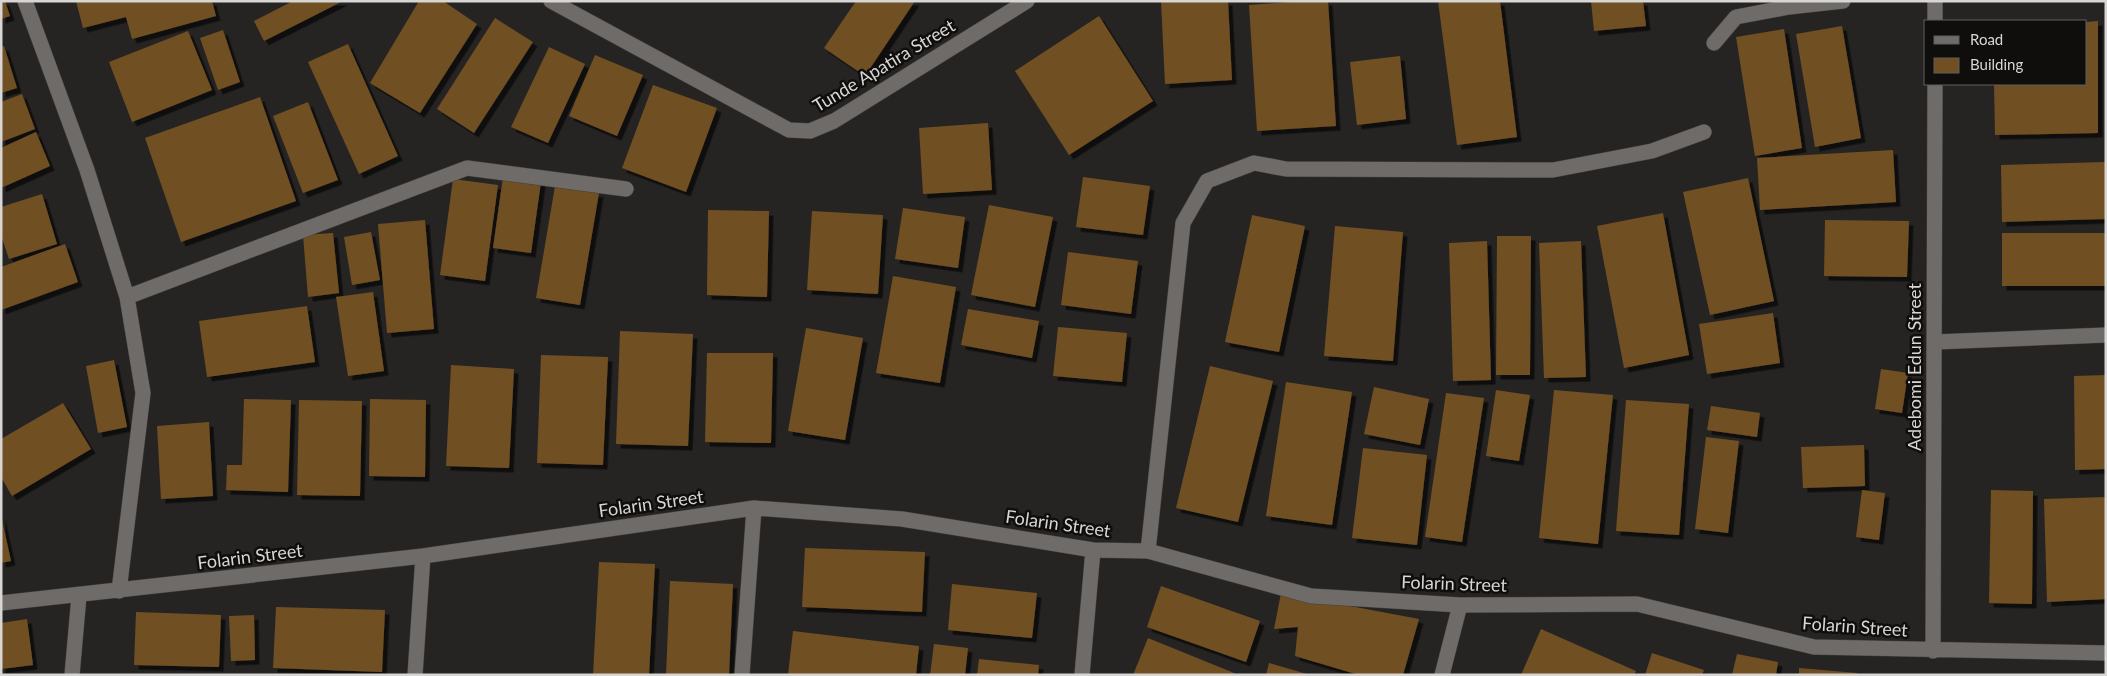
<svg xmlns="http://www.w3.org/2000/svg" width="2107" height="676" viewBox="0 0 2107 676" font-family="Lato,sans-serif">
  <defs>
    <filter id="shadow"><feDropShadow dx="4.5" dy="4.5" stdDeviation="0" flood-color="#0009"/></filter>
  </defs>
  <rect width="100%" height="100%" fill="#262422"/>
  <path fill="#704f23" filter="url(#shadow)" d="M1,1H5L10,16L1,19Z
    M76,1H212L216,16L132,39L126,17L83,28Z
    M293,1H343L264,41L254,21Z
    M419,1H443L477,24L420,113L370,83Z
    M856,1H915L865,76L824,48Z
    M1161,1H1228L1232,80L1165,84Z
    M1304,1H1328L1336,126L1257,131L1249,5Z
    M1438,1H1500L1517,137L1457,145Z
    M1591,1H1643L1646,26L1594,31Z
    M1099,16L1153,101L1069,155L1015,71Z
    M495,18L533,42L474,133L437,109Z
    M2098,21V133L1995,135L1994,84H2086V22Z
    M1842,26L1861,138L1815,147L1796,34Z
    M1784,29L1802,148L1755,156L1736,37Z
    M223,30L240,82L218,90L200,38Z
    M188,31L212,90L132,122L109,62Z
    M348,44L398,156L359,174L308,62Z
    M4,46L17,88L1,93V47Z
    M549,47L585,64L548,143L511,127Z
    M595,55L643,75L617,136L569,116Z
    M1400,56L1406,119L1357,125L1350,62Z
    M653,85L717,108L686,192L622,168Z
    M22,94L35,129L1,142V102Z
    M260,97L296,201L181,242L145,138Z
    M308,102L338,180L303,193L273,116Z
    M988,123L992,190L923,194L919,128Z
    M36,132L50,166L1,188V148Z
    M1893,150L1896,202L1760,210L1757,158Z
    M2105,162L2106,219L2002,222L2001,165Z
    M503,177L541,182L531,253L493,248Z
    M1083,177L1150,186L1143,235L1076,227Z
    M1748,178L1774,301L1710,315L1683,192Z
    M453,179L498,185L485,281L440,275Z
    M555,186L599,193L580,305L536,298Z
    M42,194L57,244L9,259L1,235V207Z
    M989,205L1053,217L1035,307L971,295Z
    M903,208L965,217L958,268L895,259Z
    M708,210L769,211L767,297L707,295Z
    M812,211L883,215L878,294L807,290Z
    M1663,213L1689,355L1624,368L1597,226Z
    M1252,215L1305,226L1279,352L1225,342Z
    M425,220L434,329L387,333L378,224Z
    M1825,220L1909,221L1907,277L1824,276Z
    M1335,226L1403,232L1393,361L1324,356Z
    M371,232L380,280L352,285L344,237Z
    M333,233L339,293L308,297L303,235Z
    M2002,233H2105V286H2002Z
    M1497,236H1531L1530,375H1496Z
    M1487,241L1491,380L1453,381L1449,243Z
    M1581,241L1586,377L1544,378L1539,243Z
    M65,244L78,282L1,310V267Z
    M1068,252L1138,261L1131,314L1061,305Z
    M893,276L956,287L940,383L876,373Z
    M373,292L384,371L348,376L336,297Z
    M307,306L315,362L207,377L199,321Z
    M968,309L1039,321L1032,358L961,345Z
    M1773,313L1780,363L1707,374L1699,324Z
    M1058,327L1127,333L1122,382L1053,376Z
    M806,328L863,338L845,440L788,431Z
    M620,331L693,334L688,446L616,444Z
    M707,353H773L771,443L705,442Z
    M541,355L608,357L603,465L537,463Z
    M114,360L127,427L98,433L86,366Z
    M451,365L514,369L509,468L446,466Z
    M1210,366L1273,381L1238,522L1176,508Z
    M1881,369L1908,373L1902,413L1875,409Z
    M2106,375V469L2075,470L2074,376Z
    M1286,382L1352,392L1332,525L1266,516Z
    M1374,387L1429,399L1420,445L1364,434Z
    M1496,390L1530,395L1519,461L1486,456Z
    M1554,390L1613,395L1598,544L1539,538Z
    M1446,393L1484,398L1462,542L1425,537Z
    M244,399L291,400L288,492L226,490L227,465H242Z
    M370,399L426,400L425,477L369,476Z
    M299,400L362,401L360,496L297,495Z
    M1626,400L1689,404L1679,535L1616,531Z
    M63,403L91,449L12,496L1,477V439Z
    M1711,406L1760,413L1757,437L1707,430Z
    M209,422L213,496L161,499L157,426Z
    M1706,437L1739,441L1728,533L1695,529Z
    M1864,445L1865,486L1803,488L1801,447Z
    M1363,448L1427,455L1417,545L1352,538Z
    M1862,490L1885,493L1879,540L1856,537Z
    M1991,490L2033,491L2032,604L1989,603Z
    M2105,497L2106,599L2047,602L2044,499Z
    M1,515L11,561L1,563Z
    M805,548L925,552L922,612L802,607Z
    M599,562L655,564L649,675H593Z
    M670,581L733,584L729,675H666Z
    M952,584L1037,593L1032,638L948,630Z
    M1161,586L1260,621L1246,662L1147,627Z
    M1281,593L1419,619L1403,675H1359L1295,656L1298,627L1274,629Z
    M276,607L385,610L382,672L273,668Z
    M136,612L221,615L219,667L134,665Z
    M254,615L255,660L231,661L229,616Z
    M27,619L33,665L1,669V623Z
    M1541,629L1636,671L1634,675H1521Z
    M793,631L919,646L916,675H788Z
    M1148,638L1239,675H1133Z
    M934,644L968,648L965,675H930Z
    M1652,653L1704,670L1702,675H1645Z
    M1737,654L1778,662L1776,675H1732Z
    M979,659L1039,665L1038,675H977Z
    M1269,663L1307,674V675H1266Z
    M1799,668L1857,673V675H1799Z"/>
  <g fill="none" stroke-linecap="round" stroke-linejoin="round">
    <defs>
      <path id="minor" d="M25,1L87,170L127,297L143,393L119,591
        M551,1L789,130L810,131L834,121L1027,1
        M1935,1V21
        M1714,43L1736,17L1789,7L1843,1
        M127,297L467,168L626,189
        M1935,342L2106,335
        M1148,551L1183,223L1207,181L1254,163L1286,169L1553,170L1652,151L1704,132
        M1,603L423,556L754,508L902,519L1093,550L1148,551L1311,596L1460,605L1637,604L1814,647L2106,653
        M1933,651L1935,84
        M72,675L79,596
        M415,675L423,556
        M742,675L754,508
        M1082,675L1093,550
        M1442,675L1460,605"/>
    </defs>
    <use href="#minor" stroke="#43413f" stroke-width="16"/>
    <use href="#minor" stroke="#6e6b68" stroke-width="15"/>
  </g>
  <g text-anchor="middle" stroke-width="5" stroke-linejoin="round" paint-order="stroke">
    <g font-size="18" fill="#d8d6d4" stroke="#0f0e0c">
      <text transform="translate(884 66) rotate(-31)" y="6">Tunde Apatira Street</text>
      <text transform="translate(1915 367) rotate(-90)" y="6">Adebomi Edun Street</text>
      <text transform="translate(651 504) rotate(-8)" y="6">Folarin Street</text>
      <text transform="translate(1058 524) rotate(8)" y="6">Folarin Street</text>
      <text transform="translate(250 557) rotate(-7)" y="6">Folarin Street</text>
      <text transform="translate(1454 584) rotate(2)" y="6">Folarin Street</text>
      <text transform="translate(1855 627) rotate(4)" y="6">Folarin Street</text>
    </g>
  </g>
  <rect width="2107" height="676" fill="none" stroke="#d8d6d4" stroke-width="5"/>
  <rect x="1924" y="20" width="162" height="65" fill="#0f0e0c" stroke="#5f5e5c"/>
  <rect x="1934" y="36" width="25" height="8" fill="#6e6b68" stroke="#5f5e5c"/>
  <text x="1970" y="45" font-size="15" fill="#d8d6d4">Road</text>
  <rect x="1934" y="58" width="25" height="15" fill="#704f23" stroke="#5f5e5c"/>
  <text x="1970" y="70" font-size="15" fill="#d8d6d4">Building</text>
</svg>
